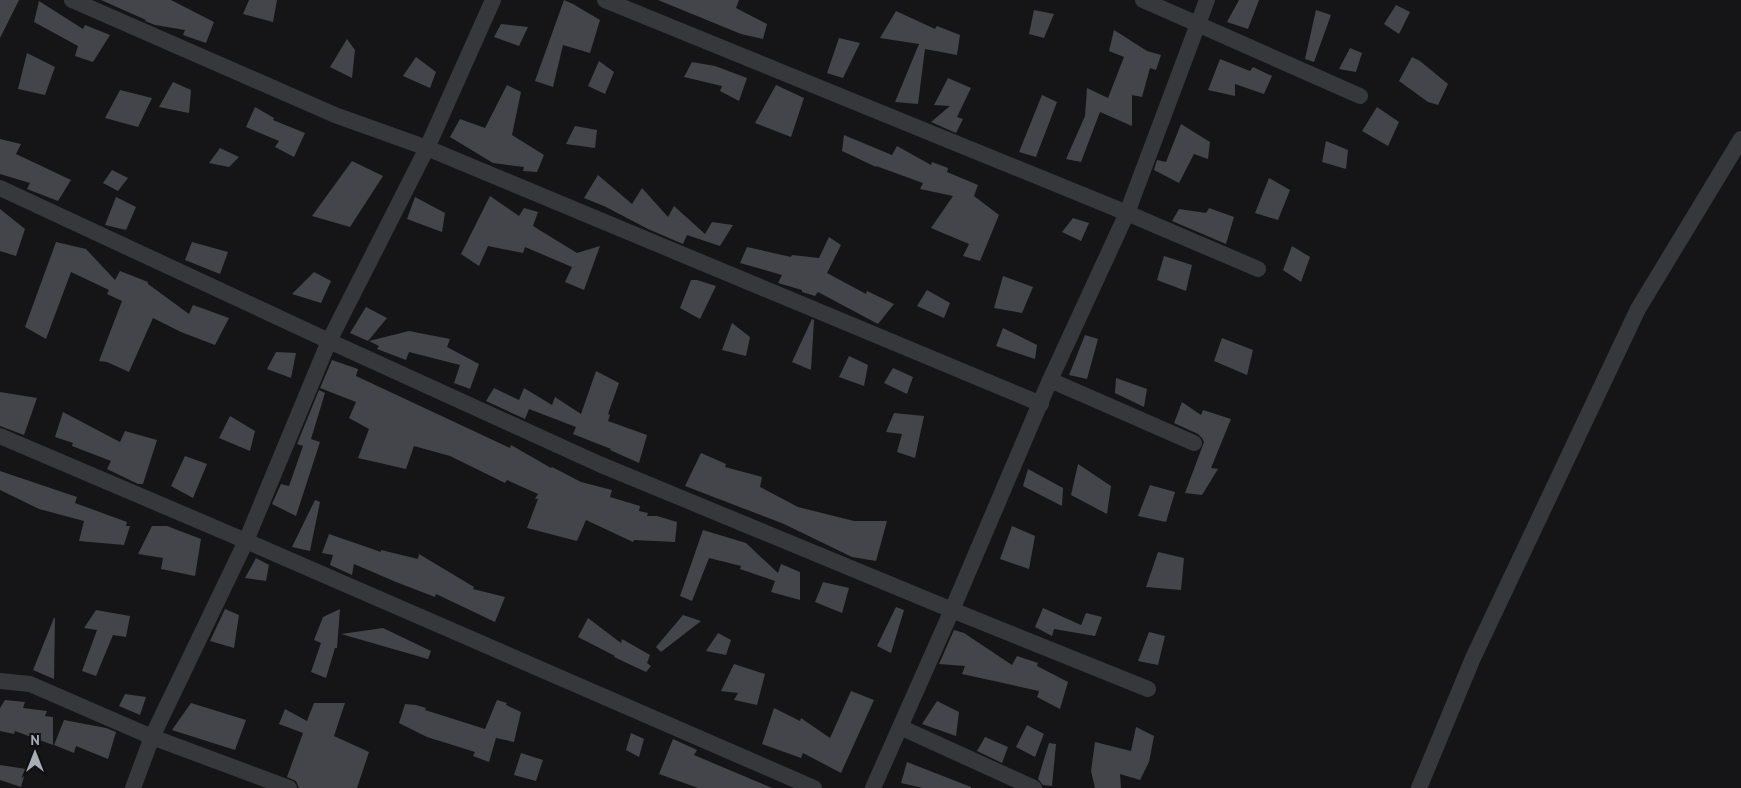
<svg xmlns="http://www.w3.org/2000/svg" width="1741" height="788" viewBox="0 0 1741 788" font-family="'PT Sans',sans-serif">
  <rect width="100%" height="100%" fill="#151517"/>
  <path fill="#44454a" d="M0,0H19L0,38Z
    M101,0H171L214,22L206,43L183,35L185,30L155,25L145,21L146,20Z
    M249,0H277L273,22L243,14Z
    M564,0L573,4L600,20L590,53L563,45L553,87L535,81Z
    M658,0H739L736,8L767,24L763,39L741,34Z
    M1239,0H1259L1248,29L1227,22Z
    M39,1L83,29L85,25L110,35L93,62L75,56L78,46L34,22Z
    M1396,5L1410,12L1399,34L1384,24Z
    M1034,10L1054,14L1044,38L1029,34Z
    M1316,10L1331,15L1314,62L1305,59Z
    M896,11L935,29L937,26L960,35L957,55L925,49L918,104L895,102L919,44L880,38Z
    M501,24L528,27L519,46L494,37Z
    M1114,30L1147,51L1161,55L1156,70L1150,68L1142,97L1132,95V126L1100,112L1081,162L1066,159L1085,116L1087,88L1108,98L1124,57L1109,51Z
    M839,38L860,43L843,78L827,73Z
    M347,39L355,50L352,78L330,67Z
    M1350,48L1362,53L1356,72L1339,69Z
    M27,53L55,67L45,95L18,89Z
    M416,57L436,72L430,88L403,76Z
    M1412,57L1420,61L1448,84L1438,105L1428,102L1399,81Z
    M1220,59L1250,71L1253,67L1272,76L1264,94L1235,84V96L1208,90Z
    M599,61L614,72L605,94L588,86Z
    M692,62L715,66L747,78L739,101L720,91L722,86L684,77Z
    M948,78L971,88L957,117L963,119L956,133L931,122L950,106L934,105Z
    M173,82L191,90L189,113L159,107Z
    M507,85L521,92L512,135L544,155L537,172L523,171L524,167L493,163L450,137L460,119L485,128Z
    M776,85L804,98L791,137L755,123Z
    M120,90L152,98L138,127L105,118Z
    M1042,95L1057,102L1036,157L1019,152Z
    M255,107L274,118L273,120L305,133L294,157L275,147L279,141L246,127Z
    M1377,107L1399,122L1388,146L1362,131Z
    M1181,124L1210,142L1208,159L1194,154L1179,183L1154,170L1157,160L1166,162Z
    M575,126L597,130L595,148L566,144Z
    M844,135L892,155L897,146L931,165L932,162L948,168L947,172L978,185L974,196L999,215L980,261L963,256L969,244L931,228L953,196L920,189L923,183L876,166V167L842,151Z
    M0,139L21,144L16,154L71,180L58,201L27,189L30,183L0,174Z
    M1326,141L1348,150L1346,169L1322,162Z
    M220,148L239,157L229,167L209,163Z
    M352,161L383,176L350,227L312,216Z
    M112,170L128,178L118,191L103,183Z
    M598,175L632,204L642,188L668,217L674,206L705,234L712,222L733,225L720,246L687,235L683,244L648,229L606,207L584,198Z
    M1269,178L1290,190L1278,220L1255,213Z
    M490,196L519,216L524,208L538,212L533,226L577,253L600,246L584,290L565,282L572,267L525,247L523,253L488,246L479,266L461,254Z
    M116,197L136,207L126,230L105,225Z
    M415,197L445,213L442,232L407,219Z
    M1209,208L1234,217L1226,244L1172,221L1179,209L1206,213Z
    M0,209L25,229L16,256L0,251Z
    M1073,218L1089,223L1081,241L1062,232Z
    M829,237L841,245L827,273L866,294L867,291L894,304L878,324L818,292L815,296L802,292V290L778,283L782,275L740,263L747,247L791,257L792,255L819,258Z
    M56,242L86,249L115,280L120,271L148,282V284L189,314L193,305L229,318L215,345L181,332L153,318L129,372L107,362L99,361L122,301L107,294L109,290L71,272L46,339L25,327Z
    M192,242L228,252L220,274L185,260Z
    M1292,246L1310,257L1301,282L1283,270Z
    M1164,256L1192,265L1186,291L1157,280Z
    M314,272L331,281L321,303L292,294Z
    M1003,276L1033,287L1022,313L994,308Z
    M691,280H697L716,286L700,319L680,308Z
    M927,290L950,303L944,318L917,306Z
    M366,307L387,318L368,341L350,333Z
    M812,319L814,320L811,370L792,362Z
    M732,323L750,337L746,356L722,350Z
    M1003,328L1037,345L1035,359L996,346Z
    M409,331L450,339L447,347L479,364L470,389L454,383L460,365L409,352L406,360L377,349L379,346L369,341Z
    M1085,335L1098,339L1087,379L1069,375Z
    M1222,338L1253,350L1247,375L1214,361Z
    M276,352L296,353L291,378L267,369Z
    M849,356L868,365L864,386L839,377Z
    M332,360L358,369L356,376L510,448L511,445L551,468L552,467L581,482L612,490L610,497L640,506L639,511L648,513L647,516H657L677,522L675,542L634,540L633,542L586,520L577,541L527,528L538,499H535L538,494L507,480L505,483L450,456L414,446L406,469L358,458L369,429L349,418L356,402L320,388Z
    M893,368L913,377L907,394L884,383Z
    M596,371L619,383L608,414L610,415L608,421L647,435L639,463L610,450L611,449L573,434L576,427L529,409L525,419L486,401L494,388L519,400L524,388L552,405L555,397L581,414Z
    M1116,378L1147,389L1144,407L1115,393Z
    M319,390L325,393L311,439L320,442L296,516L272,504L281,484L289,486L303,446L297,444Z
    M0,392L37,398L24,435L0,426Z
    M1182,402L1201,415L1203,410L1231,419L1211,468L1218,469L1202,495L1185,493L1204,442L1202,438L1198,434L1174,423Z
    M63,412L120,442L125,431L157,440L143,484H138L107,469L111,461L72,446L73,443L55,437Z
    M894,413L924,416L915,458L897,452L902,434L886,432Z
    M230,416L255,431L250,451L219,438Z
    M701,453L726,464L725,467L762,477L760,487L798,507L854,521H887L876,561L852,557L784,524L685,486Z
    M185,456L207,464L193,498L171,486Z
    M1078,464L1111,486L1107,514L1071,495Z
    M1028,469L1063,488L1062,506L1023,486Z
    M0,471L77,497L75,503L127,522L126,526H130L124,545L79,541L84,521L39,509L0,490Z
    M1150,485L1175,492L1166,522L1138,516Z
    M315,500L320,502L310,551L292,547Z
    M152,526H167L201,539L195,576L161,569L163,558L138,554Z
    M1012,526L1035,536L1029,569L1000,559Z
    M703,530L746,543L778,573L781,564L800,572V600L771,592L775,581L740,569L741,566L709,558L692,601L680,596Z
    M329,534L381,552V550L418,559L419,554L474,587L473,589L505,597L495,622L436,594L435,597L396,582L354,564L352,575L330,565L333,555L322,553Z
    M1158,552L1184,558L1181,590L1146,587Z
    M256,558L269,565L266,581L245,578Z
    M823,582L849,588L842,613L815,602Z
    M896,607L904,610L891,653L877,646Z
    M1043,608L1081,625L1086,613L1102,617L1095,636L1054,629L1052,636L1035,627Z
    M225,609L239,615L234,648L210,641Z
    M340,609L337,648H335L326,678L311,672L321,643L314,640L323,617Z
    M96,610L130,616L126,637L113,635L96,676L82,671L97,630L84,628Z
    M683,615L701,621L661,652L656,647Z
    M54,618H55L54,679L33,670Z
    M588,618L621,643L622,639L650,655L647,663L651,666L646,672L614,657L615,656L578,637Z
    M383,628L431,651L428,659L341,634Z
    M954,630L964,633L1012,665L1017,656L1038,663L1037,666L1068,682L1060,709L1037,697L1039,691L962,674L965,666L939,664Z
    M1149,632L1165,636L1158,665L1138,661Z
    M718,633L731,640L726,655L706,651Z
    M734,664L765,674L757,705L734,700L738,693L721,691Z
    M851,691L874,700L841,773L803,753L801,758L762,744L774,708L800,721L801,718L830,738Z
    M125,694L146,697L140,715L119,706Z
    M5,700L25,702L23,708L47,711L45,716L53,717V745L15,731L14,734L0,731V708Z
    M497,700L507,703L506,705L521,712L514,742L496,738L489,762L473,756L475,752L427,737L399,723L405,704L416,705L426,708L425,710L485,729Z
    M937,701L959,712L956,736L922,724Z
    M191,703L246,720L235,750L172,730Z
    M314,703H345L334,736L369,752L357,788H299L296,781L287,777L303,733L279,724L285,709L307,721Z
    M64,720L106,728L116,732L108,759L76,746L74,753L54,745Z
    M1027,725L1044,734L1035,757L1016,747Z
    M1136,727L1154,736L1149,762L1140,780L1120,774L1121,788H1095L1091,771L1095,742L1131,751Z
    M631,733L644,739L639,757L626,750Z
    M985,737L1008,747L1002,763L977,751Z
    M673,739L697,750L694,755L772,788H698L659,774Z
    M1049,743L1056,744L1052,786L1043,785L1038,779Z
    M521,753L543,760L536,781L514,775Z
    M907,762L971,787V788H923L901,783Z
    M0,765L26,769L21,787L0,780Z"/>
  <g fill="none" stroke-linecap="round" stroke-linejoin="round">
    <path stroke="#36383c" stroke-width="16" d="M72,0L335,115L427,148L1041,404
      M605,0L1127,213L1258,269
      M1143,0L1360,96
      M0,188L329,341L599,464L952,610L1148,689
      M1050,380L1194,443
      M0,436L246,541L814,788
      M0,681L30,684L152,737L289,788
      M900,727L1034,788
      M133,788L152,737L246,541L329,341L427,148L493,0
      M873,788L952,610L1050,380L1127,213L1207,0
      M1419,788L1473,658L1638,309L1741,139"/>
  </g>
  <g transform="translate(35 753)" stroke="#101012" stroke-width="4" paint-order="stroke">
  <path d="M0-4L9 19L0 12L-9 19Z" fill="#a7aeb7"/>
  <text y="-8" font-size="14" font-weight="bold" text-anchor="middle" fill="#a7aeb7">N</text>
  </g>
</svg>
